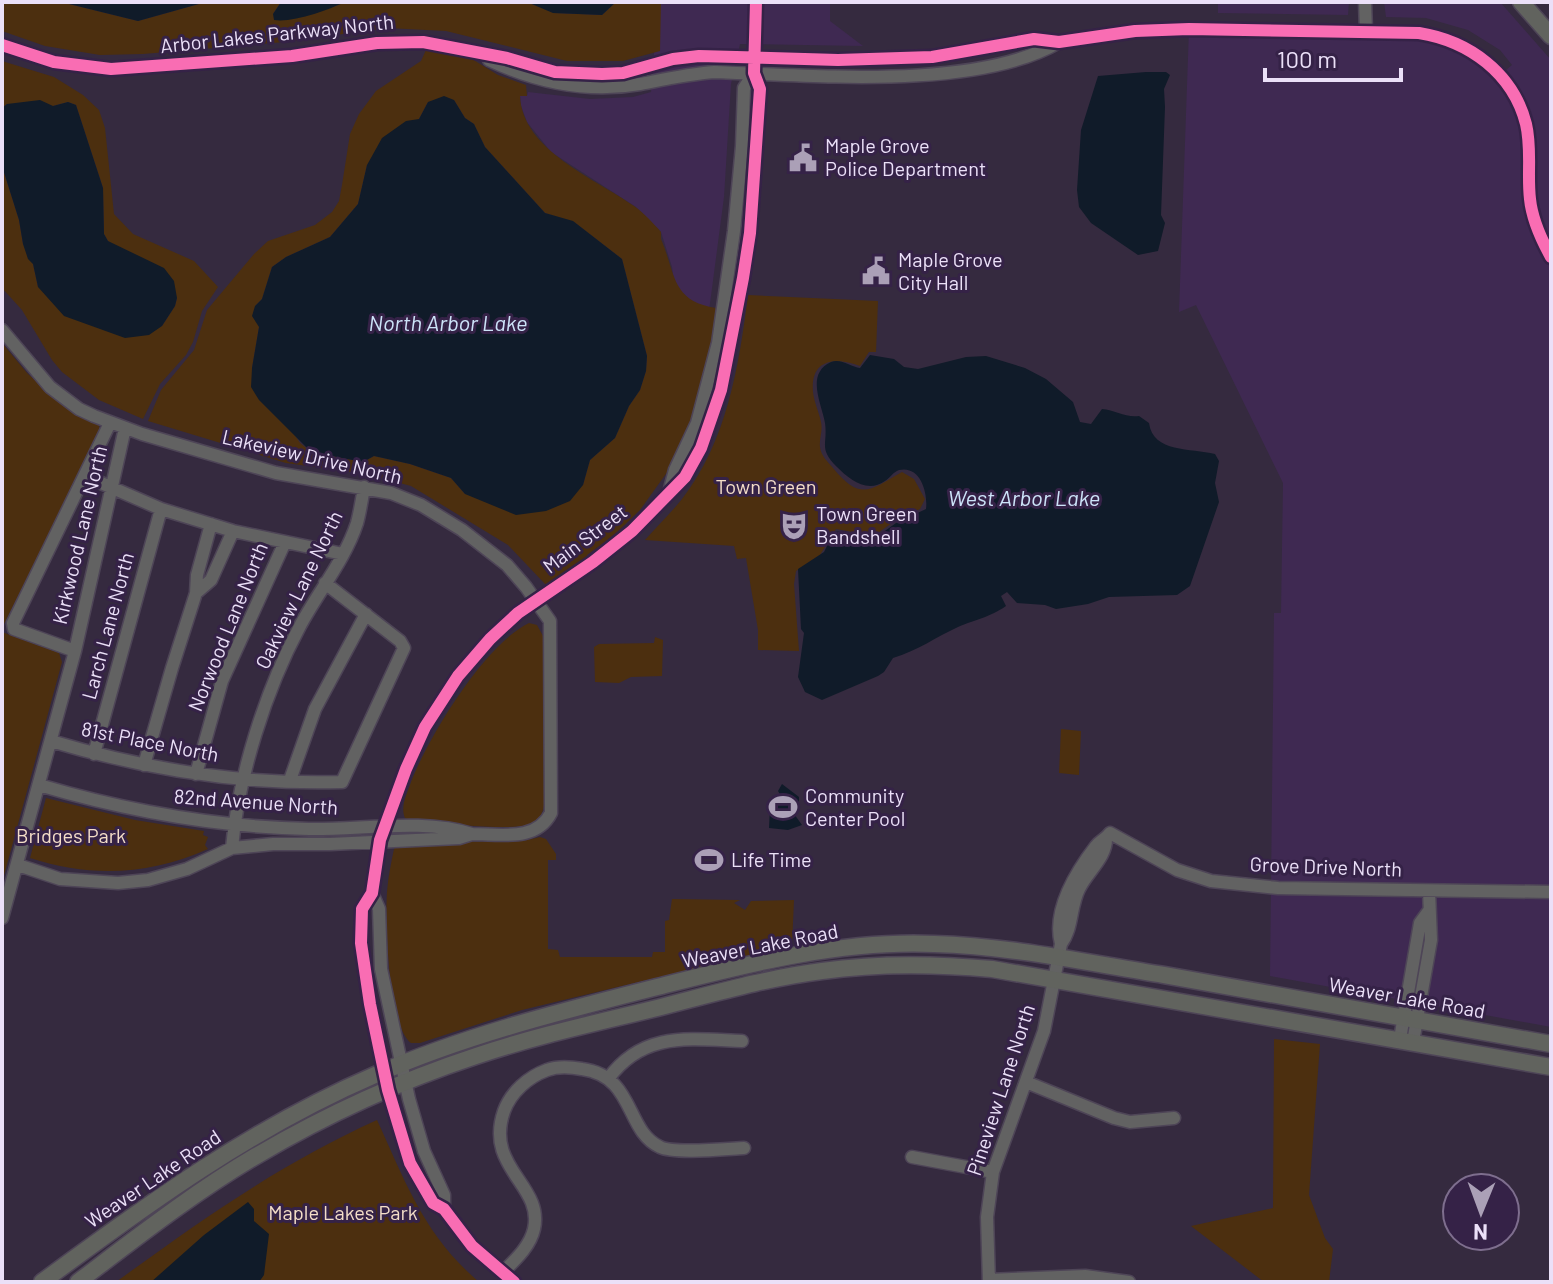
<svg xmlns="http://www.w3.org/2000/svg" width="1553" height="1284" viewBox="0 0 1553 1284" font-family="Barlow,sans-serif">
  <rect width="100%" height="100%" fill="#352a3f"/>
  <path fill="#3f2952" d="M658,2H830V21L863,46L740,44L731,84L724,197L709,311L684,356L672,267L661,232L636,207L551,152L527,122L521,106L520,96H527L528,92L590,99L633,97L651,92Z
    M1218,2H1349L1348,15L1218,13Z
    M1384,2H1500L1551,60V1027L1270,976L1274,613H1281L1283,483L1196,305L1179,312L1189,29L1440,37L1500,75L1512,65L1500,50L1468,30L1426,18L1386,17Z"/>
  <path fill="#4c2f0f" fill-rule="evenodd" d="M2,2H61L138,21L206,2H281L273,14C300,14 321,13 345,2H527L554,13L602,15L616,2H661L660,51L623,61H567L446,31L387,28L284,42L143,54L100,55L45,46L2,31Z
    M426,50L472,59L498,75L526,85L527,96H520C522,150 596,179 634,206C644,213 653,223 661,232V239C676,274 671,301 716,308L718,317L690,430L683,445L679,448L668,471L640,510L612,537L587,555L586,561L546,585L508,545L411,486L366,474L286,463L148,421L161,390L194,350L207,310L254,254L268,241L315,225L332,212L339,201L342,185L350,134L359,114L376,91L421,61ZM454,100L465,118L474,124L485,147L545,213L574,222L622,259L647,356L646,371L640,390L629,406L615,438L590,460L583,485L465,494L451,478L410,464L374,456L363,462L311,452L300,443L252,368L259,327L255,306L262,299L272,267L286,257L330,237L358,204L367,165L419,119L428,102Z
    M2,61L54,77L83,95L99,110L105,128L114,214L133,234L194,261L218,287L202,311L193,342L186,355L160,384L143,419L99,400L62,372L52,360L22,310L2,288V166L19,220L23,244L33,264L38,287L162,326L175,306L177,298L108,241L104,234L103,188L76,105L68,102L53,106L7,104L2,108Z
    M748,295L878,301L876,352H869L860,366C836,357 810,358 813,392C814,402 819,412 821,422C823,431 819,439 820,447C821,456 828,462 833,468C861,502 870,490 902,472L914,479L925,499L920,509L898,519L866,541L853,532L836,529L820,555L796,571L794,584L799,651L758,650V630L746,558L737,559L734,546L645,540C657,526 671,513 682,499C727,441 739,366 748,295Z
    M2,343L27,373L57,401L99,425L100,432L2,628Z
    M529,623L537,625L543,636L544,805C543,814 538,821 530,824C509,832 435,822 410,820L405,818C400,806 407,794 411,782C429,736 484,645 529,623Z
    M2,632L59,653L62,662L2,883Z
    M655,637L663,640L662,676L631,677L619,683L595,682L594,647L599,644L654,643Z
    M1061,729L1081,731L1079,775L1059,773Z
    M46,798L135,820L204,831L203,835L208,837L205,845L208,849C149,875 92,878 30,858Z
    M540,837L546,839L556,854V860H548V949L558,950L560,957H652L653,952H665V921L669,920L672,899L740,900L734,903L745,910L751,901L794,900L792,945L522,1010L420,1043H411C388,1026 385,921 387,892C388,878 391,863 394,849L397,846L430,842L523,841Z
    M1274,1039L1320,1044L1309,1195L1325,1238L1333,1249L1329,1282H1264L1191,1226L1273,1208Z
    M377,1120C406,1183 424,1235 479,1282H116C201,1220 280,1164 377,1120Z"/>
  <path fill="#101b29" d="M61,2H206L138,21Z
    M281,2H345C328,10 293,23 274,20L273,14Z
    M527,2H616L602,15L553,13Z
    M1146,72H1166L1170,75L1164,89L1165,107L1161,215L1165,223L1158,251L1138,255L1091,223L1079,207L1077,190L1081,130L1098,76Z
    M444,96L454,100L465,118L474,124L485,147L545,213L573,221L622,259L647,356L646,371L640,390L629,406L615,438L590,460L583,485L570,501L546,511L516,515L465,494L451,478L410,464L374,456L363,462L311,452L259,400L251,387L252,368L259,327L252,316L255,306L262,299L272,267L286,257L330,237L358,204L367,165L382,138L406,121L419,119L428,102Z
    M40,100L53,106L68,102L76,105L103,188L104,234L108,241L164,268L174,281L177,298L175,306L162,326L149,335L125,338L64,316L38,287L33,264L28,259L23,244L19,220L2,166V108L7,104Z
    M870,355L894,359L904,367L918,369L966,357L986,356L1025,368L1046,379L1073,402L1080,422L1091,424L1102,409C1115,410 1126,418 1139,416L1149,423C1153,453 1191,448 1215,454L1219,461L1215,483L1219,502L1190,586L1177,595L1109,597L1088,604L1056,609L1045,605L1017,603L1007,592L1001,596L1006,606C988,618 977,619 958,627C936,637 917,651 893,658L884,672L878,676L822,700L805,692L798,677L804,633L801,629L798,569L824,552L834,532L845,531L868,543L896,523L926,509C928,494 921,465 899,470C893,472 890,478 885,481C867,494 849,479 837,467C818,448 828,445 825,423C822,404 805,374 831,362C841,358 851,367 860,368Z
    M782,784L799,797V805L792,811L802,825L788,830L769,828L770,807L773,806V798H782L778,791Z
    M248,1202L254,1209V1221L269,1234L264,1275L259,1282H151L204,1235Z"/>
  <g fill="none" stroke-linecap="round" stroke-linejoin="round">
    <defs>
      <path id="minor" d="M1365,2L1366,31
        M2,45L54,62L111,69L292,56L377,43L423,42L507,58L555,72L602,74L623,73L673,59L699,56L838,60L932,57L1034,39L1059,42L1135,31L1189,29L1419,33C1469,41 1513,73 1526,124C1532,149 1527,174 1530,199C1532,219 1541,239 1551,257
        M489,60C536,82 588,93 640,84C666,79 689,74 714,72C810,75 976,91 1059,42
        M2,330L50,387L79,409L94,416L142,434L276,473L391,493L421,505L462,530L507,565L526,587L550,621L551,813C536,842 501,834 472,834
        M85,476L161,509L233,531L343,554
        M670,489L675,470L697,423L718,343L734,231L742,146L744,88L754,73
        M211,524L197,575L196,593L211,580L233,531
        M75,651L14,629L13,623L110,423
        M51,741C144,769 244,785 342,782L404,648L400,641L325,583
        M94,754L161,509
        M144,765L172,668L196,593
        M196,774L222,681L285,542
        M290,780L315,709L366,614
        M232,848C238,777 266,689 300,626C318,592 345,560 357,523C360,512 362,499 364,487
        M18,865L60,879L118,883L148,880L187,869L232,848L273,844H330L459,838L472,834C424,818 360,830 309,829C216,827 127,811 39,785
        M372,893L379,909L381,969L409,1099L424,1151L444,1195V1209
        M2,918L75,651L125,428
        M1061,944C1052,910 1076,872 1096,846C1101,840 1106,839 1110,833L1177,870L1211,881L1278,888L1551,892
        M1400,1039L1420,923L1428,912
        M1413,1042L1431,940L1429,891
        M608,1079C643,1031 689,1039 742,1041
        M1026,1082L1114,1118L1130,1122L1174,1118
        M912,1157L993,1172
        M502,1273C514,1261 530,1247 534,1229C544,1185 484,1168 504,1111C511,1092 528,1077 547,1070C558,1066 571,1067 582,1069C635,1076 625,1131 660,1147C674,1154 725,1149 744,1148
        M989,1280L1085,1276L1129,1282
        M514,1282L472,1246L444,1209L433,1203L410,1163L388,1090L370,1004L361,943L362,909L372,893L380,840L406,769L425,727L458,676L490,639L518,613L593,562L632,531L685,477L701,448L721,390L743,278L750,233L760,89L754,73L756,2
        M989,1282L987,1217L993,1172L1044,1031L1061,944C1073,928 1070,907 1079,889C1087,872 1107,857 1106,838"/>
      <path id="major" d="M1521,2L1551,36
        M42,1282C149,1203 252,1128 375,1075C468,1034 567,1010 665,985C752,963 843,940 934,944C1011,946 1088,963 1164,975C1293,997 1422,1020 1551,1044
        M78,1282C136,1238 193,1193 256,1156C324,1116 400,1081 476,1056C535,1036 596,1023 657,1008C712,994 766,978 822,971C879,963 935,964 992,969L1551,1067"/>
    </defs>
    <use href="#minor" stroke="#4e4557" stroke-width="15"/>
    <use href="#major" stroke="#4e4557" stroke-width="19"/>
    <use href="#minor" stroke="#626262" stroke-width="12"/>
    <use href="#major" stroke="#61635e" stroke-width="16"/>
    <defs>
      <path id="cycleway" d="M2,45L54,62L111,69L292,56L377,43L423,42L507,58L555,72L602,74L623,73L673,59L699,56L838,60L932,57L1034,39L1059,42L1135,31L1189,29L1419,33C1469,41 1513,73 1526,124C1532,149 1527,174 1530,199C1532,219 1541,239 1551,257
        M514,1282L472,1246L444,1209L433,1203L410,1163L388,1090L370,1004L361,943L362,909L372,893L380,840L406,769L425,727L458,676L490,639L518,613L593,562L632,531L685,477L701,448L721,390L743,278L750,233L760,89L754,73L756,2"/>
    </defs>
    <use href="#cycleway" stroke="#352247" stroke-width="17"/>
    <use href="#cycleway" stroke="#f96db3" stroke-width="12"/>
  </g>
  <defs>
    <symbol id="civic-bare" viewBox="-9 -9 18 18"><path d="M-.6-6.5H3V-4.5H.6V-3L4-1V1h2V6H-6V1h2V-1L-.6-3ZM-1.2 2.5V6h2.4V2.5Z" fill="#aba0b7" stroke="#352247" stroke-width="2.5" paint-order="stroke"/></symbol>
    <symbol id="theatre-bare" viewBox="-9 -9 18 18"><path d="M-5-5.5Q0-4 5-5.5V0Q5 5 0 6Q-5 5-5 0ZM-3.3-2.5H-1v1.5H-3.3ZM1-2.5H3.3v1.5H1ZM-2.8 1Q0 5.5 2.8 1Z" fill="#aba0b7" stroke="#352247" stroke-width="2.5" paint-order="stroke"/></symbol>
    <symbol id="stadium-bare" viewBox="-9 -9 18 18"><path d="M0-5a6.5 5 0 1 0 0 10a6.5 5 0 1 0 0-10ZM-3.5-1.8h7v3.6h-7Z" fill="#aba0b7" stroke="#352247" stroke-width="2.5" paint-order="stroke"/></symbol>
  </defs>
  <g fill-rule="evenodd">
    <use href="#civic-bare" x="783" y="138" width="40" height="40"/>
    <use href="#civic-bare" x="856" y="251" width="40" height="40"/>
    <use href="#theatre-bare" x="774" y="506" width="40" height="40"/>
    <use href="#stadium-bare" x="763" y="787" width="40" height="40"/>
    <use href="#stadium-bare" x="689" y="840" width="40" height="40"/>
  </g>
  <g text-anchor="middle" stroke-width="6" stroke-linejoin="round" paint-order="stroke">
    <g font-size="20" fill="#ebe0f8" stroke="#352247">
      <text transform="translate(277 34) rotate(-6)" y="7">Arbor Lakes Parkway North</text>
      <text transform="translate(312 457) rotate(13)" y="7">Lakeview Drive North</text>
      <text transform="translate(80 535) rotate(-77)" y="7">Kirkwood Lane North</text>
      <text transform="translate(585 539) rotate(-37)" y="7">Main Street</text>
      <text transform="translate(299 590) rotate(-64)" y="7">Oakview Lane North</text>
      <text transform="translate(108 626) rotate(-75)" y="7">Larch Lane North</text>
      <text transform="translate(228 627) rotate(-68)" y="7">Norwood Lane North</text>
      <text transform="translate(150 742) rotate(11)" y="7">81st Place North</text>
      <text transform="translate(256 802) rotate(4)" y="7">82nd Avenue North</text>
      <text transform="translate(1326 867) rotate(2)" y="7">Grove Drive North</text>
      <text transform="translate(760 946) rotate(-11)" y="7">Weaver Lake Road</text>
      <text transform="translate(1407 998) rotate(10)" y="7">Weaver Lake Road</text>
      <text transform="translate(1001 1090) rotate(-72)" y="7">Pineview Lane North</text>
      <text transform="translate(153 1179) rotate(-34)" y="7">Weaver Lake Road</text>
    </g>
    <g font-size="20" fill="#ebe0f8" stroke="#352247" text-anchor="start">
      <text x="825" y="153">Maple Grove<tspan x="825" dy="23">Police Department</tspan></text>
      <text x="898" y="267">Maple Grove<tspan x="898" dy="23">City Hall</tspan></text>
      <text x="816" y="521">Town Green<tspan x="816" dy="23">Bandshell</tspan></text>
      <text x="805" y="803">Community<tspan x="805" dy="23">Center Pool</tspan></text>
      <text x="731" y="867">Life Time</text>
    </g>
    <g font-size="20" fill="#f4dec8" stroke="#352247">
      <text x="766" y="494">Town Green</text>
      <text x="71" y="843">Bridges Park</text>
      <text x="343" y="1220">Maple Lakes Park</text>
    </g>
    <g font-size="22" font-style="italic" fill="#cce3f8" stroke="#352247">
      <text x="448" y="331">North Arbor Lake</text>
      <text x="1024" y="506">West Arbor Lake</text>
    </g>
  </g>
  <rect width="1553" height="1284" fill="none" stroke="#ebe0f8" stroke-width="8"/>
  <g transform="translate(1481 1212) rotate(181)"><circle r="38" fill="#352247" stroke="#7e6e8e" stroke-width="2"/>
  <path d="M0-6L14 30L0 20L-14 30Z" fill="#aba0b7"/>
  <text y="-12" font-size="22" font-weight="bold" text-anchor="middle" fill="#ebe0f8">N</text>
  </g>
  <path d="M1265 68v12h136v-12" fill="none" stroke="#ebe0f8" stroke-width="4"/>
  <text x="1277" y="68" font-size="24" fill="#ebe0f8" stroke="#352247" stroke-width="6" paint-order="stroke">100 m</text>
</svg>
